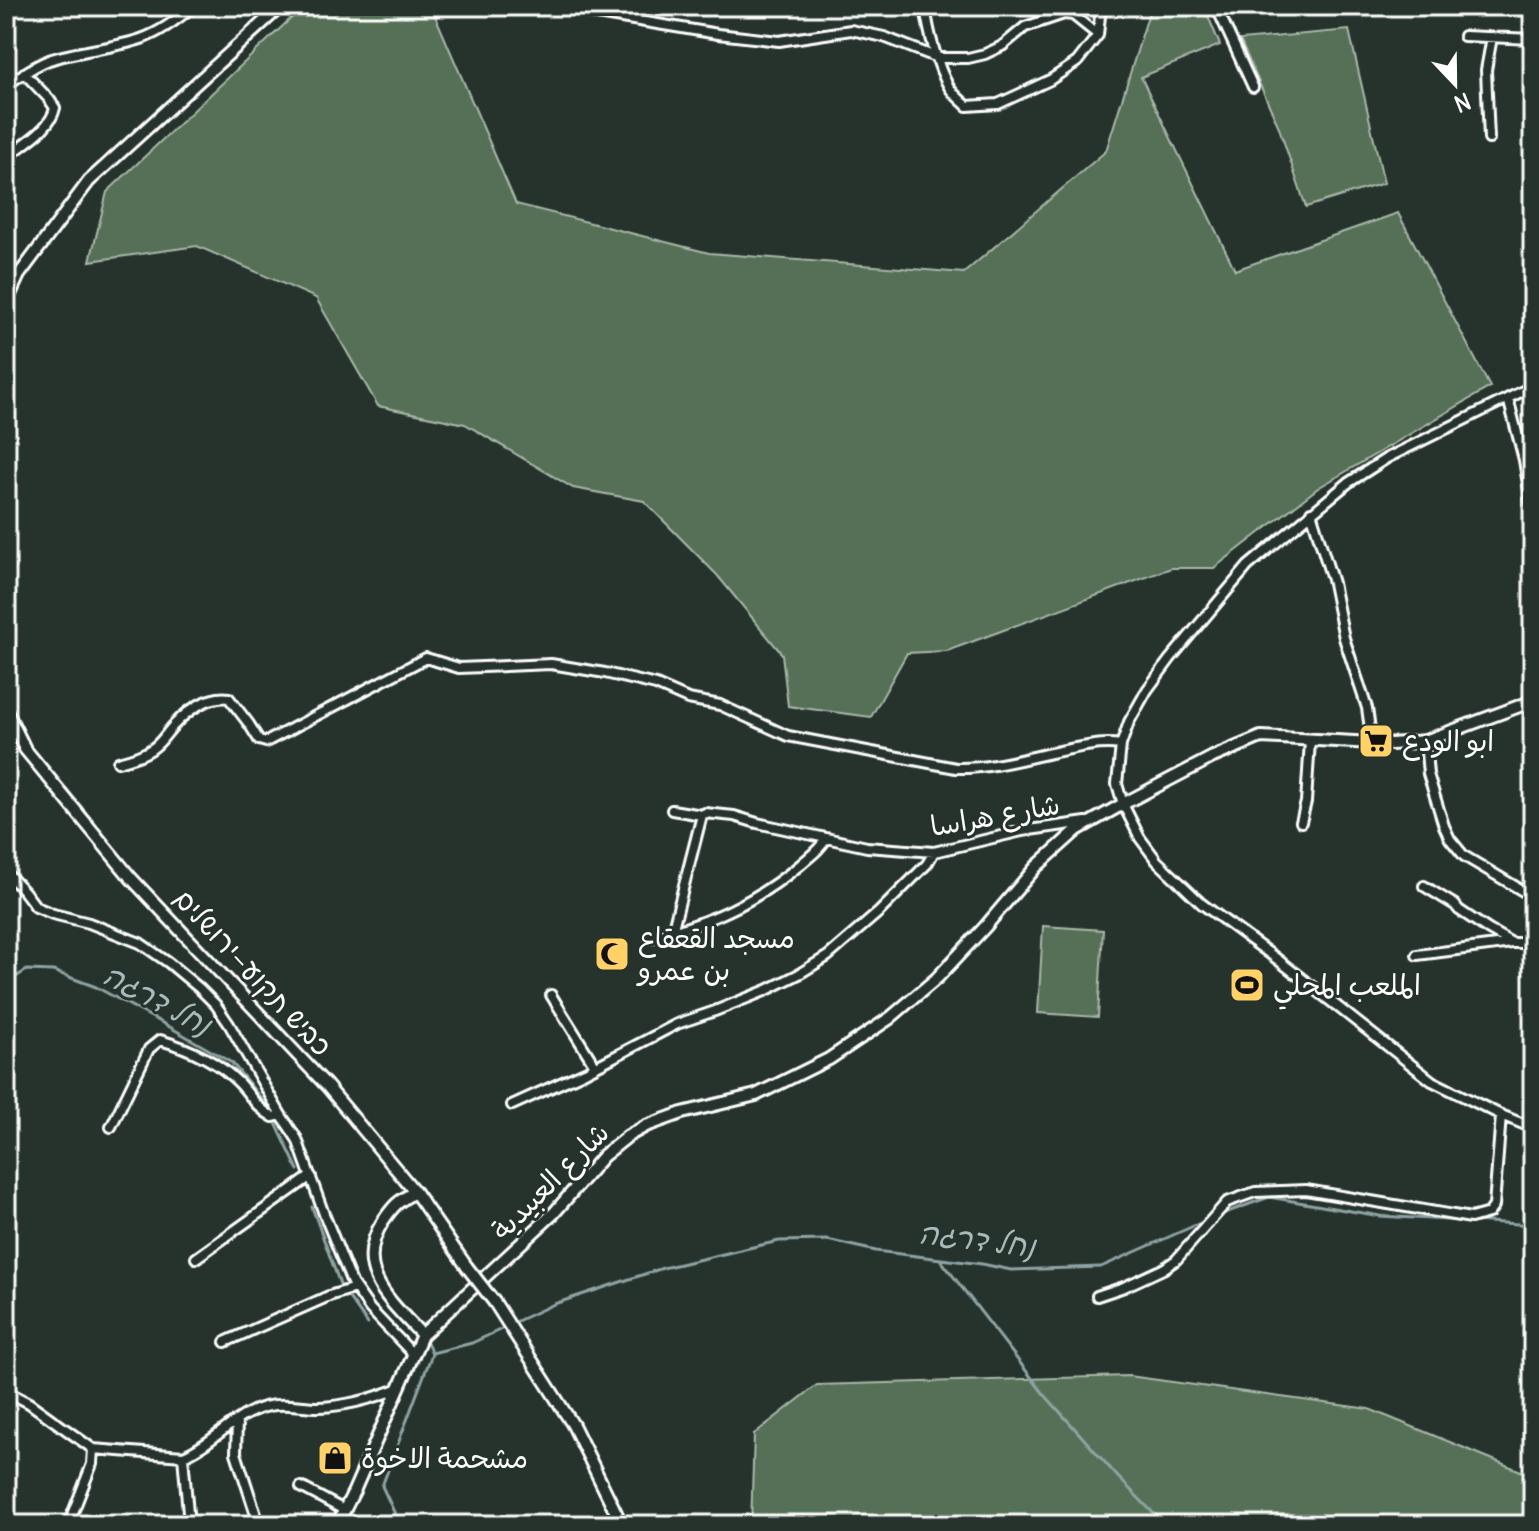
<svg xmlns="http://www.w3.org/2000/svg" width="1539" height="1531" viewBox="0 0 1539 1531" font-family="Delius,'Playpen Sans Arabic','Playpen Sans Hebrew',sans-serif">
  <rect width="100%" height="100%" fill="#26332d"/>
  <filter id="ink" filterUnits="userSpaceOnUse"><feTurbulence type="fractalNoise" baseFrequency=".0125" numOctaves="2"/><feDisplacementMap in="SourceGraphic" scale="16" xChannelSelector="R" yChannelSelector="G"/><feConvolveMatrix kernelMatrix="1 2 1 2 8 2 1 2 1" color-interpolation-filters="sRGB"/></filter>
  <g filter="url(#ink)">
    <path fill="#557056" stroke="#aab8aa" stroke-width="2" d="M304,6H431L516,204L709,253L964,273L1106,151L1151,6H1204L1220,45L1141,77L1235,270L1398,213L1490,387L1318,488L1214,568H1171L947,651L907,653L871,717L788,706L782,654L717,575L644,501L573,488L465,424L378,406L316,298L197,246L90,261L107,192Z
      M1349,30L1384,183L1306,207L1278,125L1240,40Z
      M1043,926L1103,930L1098,1017L1038,1013Z
      M1129,1376L1369,1409L1533,1476V1525H751L754,1434L817,1385Z"/>
    <g fill="none" stroke-linecap="round" stroke-linejoin="round">
      <path stroke="#8ea3a4" stroke-width="3" d="M6,983L27,970L53,971L96,987L168,1026L232,1063L270,1109
        M276,1123L298,1170
        M312,1207L341,1287
        M1222,1214L1269,1197L1380,1216L1465,1221
        M1473,1221L1533,1225
        M940,1259L1044,1394L1117,1476L1165,1525
        M347,1295L368,1324
        M513,1323L554,1304L663,1268L779,1241L827,1240L876,1251L982,1264L1011,1270L1101,1267L1207,1220
        M427,1342L432,1353L472,1343L506,1327
        M400,1525L382,1486L432,1354"/>
      <defs>
        <path id="minor" d="M586,6L591,13L718,34L779,41L851,30L884,37L938,58H968L985,54L1002,46L1025,27L1064,14L1073,15L1098,35
          M925,6C928,29 937,67 949,87C953,94 961,100 967,106L998,104L1050,80L1077,62L1098,35L1101,6
          M1216,6L1253,87
          M1464,36L1533,39
          M6,85C21,76 33,66 49,60C79,50 111,49 141,39C161,32 177,20 193,6
          M1489,139L1486,70L1492,37
          M10,155C26,142 51,128 55,108L49,99L24,73
          M1533,386L1387,458L1348,483L1248,566L1170,659L1147,690L1129,722L1121,745L1117,784L1123,804L1140,838L1157,861L1202,904L1277,959L1432,1081L1501,1115L1533,1128
          M1508,398L1524,460L1533,515
          M1311,512L1333,583L1344,638L1367,708L1372,743
          M1425,741L1428,774L1444,826L1450,839L1464,856L1533,897
          M118,762C130,759 144,755 153,748C162,742 167,732 174,725C188,710 209,695 229,698L249,724L259,740L266,742L426,658L459,668L551,664L605,673L656,685L688,699L720,705L788,736L956,768C994,769 1032,756 1070,749C1087,746 1103,742 1121,745
          M672,810L702,815
          M1301,822L1306,802L1310,741
          M6,872L24,891L36,907L53,914L89,923L140,943L169,963L199,988L216,1005L229,1024L281,1115
          M1424,886L1455,905L1459,910L1489,930L1512,943H1533
          M672,932L702,815L705,813L734,816L757,823L826,838
          M651,938C710,922 751,905 800,865C809,857 821,849 826,838L867,847L934,852L1022,831L1086,822
          M1417,955L1512,943
          M551,995L595,1066
          M512,1105L585,1072L677,1024L715,1011L767,990L799,974L828,956L879,912L927,864L934,852
          M111,1127L149,1049L160,1040C188,1048 216,1060 238,1082C252,1096 254,1106 273,1117L281,1115L297,1139L324,1214L352,1283L370,1309L412,1353
          M196,1258L311,1176
          M1097,1296L1124,1287L1163,1269L1176,1260L1227,1202L1255,1192L1306,1190L1471,1218L1489,1213L1494,1206L1501,1115
          M225,1342L329,1296L355,1288
          M6,1391L29,1403L93,1449L183,1456C214,1444 236,1412 269,1406C285,1402 302,1407 319,1407C346,1406 372,1399 397,1389
          M237,1421L236,1453L259,1524
          M183,1456L189,1525
          M301,1487L344,1510
          M68,1525L92,1464L93,1449"/>
        <path id="major" d="M6,303L19,275L89,181L281,6
          M6,710L25,749L131,878L327,1086L415,1192L467,1267
          M415,1192C398,1201 394,1205 383,1221C352,1270 390,1301 422,1335
          M495,1303L573,1425L622,1525
          M337,1525L354,1491L422,1335L554,1213L603,1156L628,1136L646,1126L682,1113L756,1095L829,1059L890,1018L937,978L985,927L1036,867L1077,830L1123,804L1213,757L1261,737L1392,744L1425,741L1533,701"/>
      </defs>
      <use href="#minor" stroke="#fff" stroke-width="14"/>
      <use href="#major" stroke="#fff" stroke-width="16"/>
      <use href="#minor" stroke="#26332d" stroke-width="8"/>
      <use href="#major" stroke="#26332d" stroke-width="10"/>
      <defs>
        <path id="major-bridge" d="M467,1267L495,1303"/>
      </defs>
      <use href="#major-bridge" stroke="#fff" stroke-width="16" stroke-linecap="butt"/>
      <use href="#major-bridge" stroke="#26332d" stroke-width="10"/>
    </g>
  </g>
  <defs>
    <symbol id="supermarket-square" viewBox="-11 -11 22 22"><rect x="-9" y="-9" width="18" height="18" rx="4" fill="#ffd166" stroke="#26332d"/><path d="M-6-5.5h2.5l.6 2H6L4.5 2H-2.5L-4.4-4H-6ZM-1.5 3.2a1.3 1.3 0 1 0 .1 0ZM3 3.2a1.3 1.3 0 1 0 .1 0Z" fill="#111"/></symbol>
    <symbol id="mosque-square" viewBox="-11 -11 22 22"><rect x="-9" y="-9" width="18" height="18" rx="4" fill="#ffd166" stroke="#26332d"/><path d="M3.5-4.9A6 6 0 1 0 3.5 4.9A5 5 0 1 1 3.5-4.9Z" fill="#111"/></symbol>
    <symbol id="stadium-square" viewBox="-11 -11 22 22"><rect x="-9" y="-9" width="18" height="18" rx="4" fill="#ffd166" stroke="#26332d"/><path d="M0-5a6.5 5 0 1 0 0 10a6.5 5 0 1 0 0-10ZM-3.5-1.8h7v3.6h-7Z" fill="#111"/></symbol>
    <symbol id="shop-square" viewBox="-11 -11 22 22"><rect x="-9" y="-9" width="18" height="18" rx="4" fill="#ffd166" stroke="#26332d"/><path d="M-5-2.5h2.3a2.7 3.5 0 0 1 5.4 0H5L5.5 6h-11ZM-1.5-2.5h3a1.5 2.3 0 0 0-3 0Z" fill="#111"/></symbol>
  </defs>
  <g fill-rule="evenodd">
    <use href="#supermarket-square" x="1356" y="721" width="40" height="40"/>
    <use href="#mosque-square" x="592" y="934" width="40" height="40"/>
    <use href="#stadium-square" x="1227" y="965" width="40" height="40"/>
    <use href="#shop-square" x="315" y="1438" width="40" height="40"/>
  </g>
  <g text-anchor="middle" stroke-width="6" stroke-linejoin="round" paint-order="stroke">
    <g font-size="28" fill="#fff" stroke="#26332d" text-anchor="start">
      <text x="1402" y="751">ابو الودع</text>
      <text x="638" y="948">مسجد القعقاع<tspan x="638" dy="32">بن عمرو</tspan></text>
      <text x="1273" y="995">الملعب المحلي</text>
      <text x="361" y="1468">مشحمة الاخوة</text>
    </g>
    <g font-size="28" fill="#fff" stroke="#26332d">
      <text transform="translate(995 815) rotate(-10)" y="10">شارع هراسا</text>
      <text transform="translate(253 972) rotate(47)" y="10">כביש תקוע–ירושלים</text>
      <text transform="translate(550 1181) rotate(-45)" y="10">شارع العبيدية</text>
    </g>
    <g font-size="30" font-style="italic" fill="#aababb" stroke="#26332d">
      <text transform="translate(157 1000) rotate(28)" y="10">נחל דרגה</text>
      <text transform="translate(977 1240) rotate(7)" y="10">נחל דרגה</text>
    </g>
  </g>
  <rect width="1539" height="1531" fill="none" stroke="#26332d" stroke-width="32"/>
  <rect x="16" y="16" width="1507" height="1499" fill="none" stroke="#fff" stroke-width="3" filter="url(#ink)"/>
  <g transform="translate(1455 84) rotate(158)" stroke="#26332d" stroke-width="6" paint-order="stroke">
  <path d="M0-6L14 30L0 20L-14 30Z" fill="#ffffff"/>
  <text y="-12" font-size="22" font-weight="bold" text-anchor="middle" fill="#ffffff">N</text>
  </g>
</svg>
